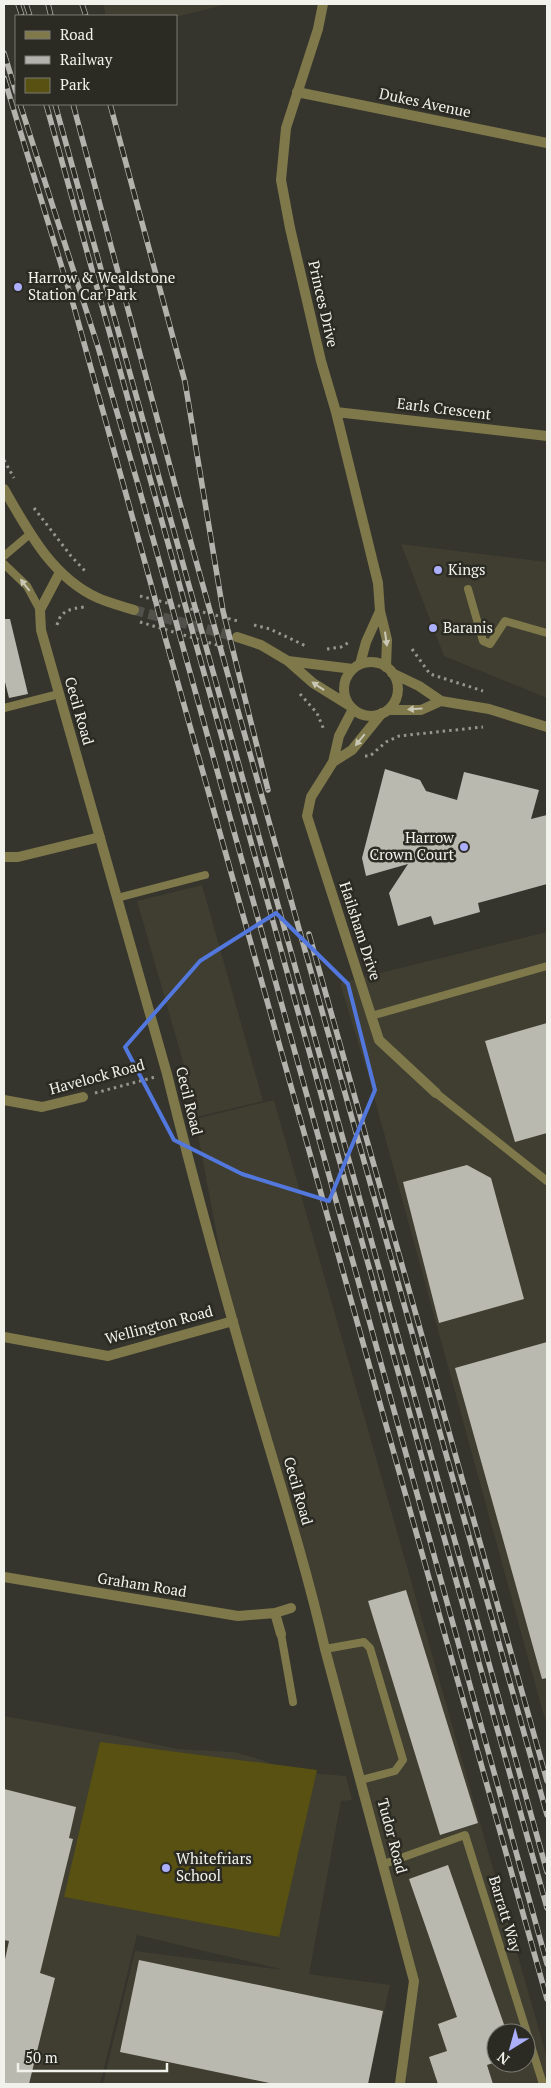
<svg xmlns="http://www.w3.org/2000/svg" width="551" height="2088" viewBox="0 0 551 2088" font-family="'PT Serif',serif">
  <rect width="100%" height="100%" fill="#35342d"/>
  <path fill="#3f3e31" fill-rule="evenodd" d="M103,4H228L176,17L106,16Z
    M401,544L547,562V698L444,656Z
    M202,885L263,1101L196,1117L184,1065L137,901Z
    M547,932V1727L368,1075L340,983Z
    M274,1100L547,2058V2084H406L414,1981L233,1321L195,1119ZM496,2033H526V2063H496Z
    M4,1716L117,1736L177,1749L234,1752L262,1760L288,1771L346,1776L352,1800L341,1801L309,1974L390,1985L368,2084H103L135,1951L284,1970L137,1935L100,2084H4Z"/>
  <path fill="#595111" d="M100,1742L317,1770L279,1937L64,1897Z"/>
  <path fill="#bab9b0" d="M4,619H10L28,694L9,698L4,678Z
    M385,769L420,780L426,791L457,800L464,772L539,790L531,819L547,815V884L478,903L480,912L434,925L431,916L398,926L389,893L408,864L366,876L362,858Z
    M547,1023V1133L515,1142L485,1041Z
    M467,1165L491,1178L524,1299L439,1323L403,1182Z
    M547,1342V1678L542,1679L455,1368Z
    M406,1590L478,1823L440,1835L368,1601Z
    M4,1789L76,1807L69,1838L73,1839L40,1973L55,1978L29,2084H4V1964L9,1941L4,1940Z
    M448,1865L507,2033H496V2062L487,2065L493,2084H438L429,2057L447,2051L438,2024L457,2017L409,1879Z
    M139,1960L383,2011L368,2084H274L120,2052Z"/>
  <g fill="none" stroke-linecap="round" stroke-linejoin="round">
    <path stroke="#51504a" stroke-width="10" stroke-dasharray="10 5" stroke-linecap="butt" d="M134,610L237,637"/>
    <path stroke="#96958f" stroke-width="3" stroke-dasharray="2.5 4" stroke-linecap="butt" d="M4,460L14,478
      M34,508L71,556L85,571
      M140,596L238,621
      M140,622L227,648
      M57,625C61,610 70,609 84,607
      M254,625L270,629L308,647
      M327,649L341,647L351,641
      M412,649L430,674L483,691
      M300,694L317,713L324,730
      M365,756H370L386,742L399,736L483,727
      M95,1093L155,1077"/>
    <path stroke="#7e784a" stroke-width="8" d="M4,556L30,534
      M4,564L27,586L40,610
      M468,589L483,641L490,644L505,621L547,633
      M4,708L59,694
      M117,898L205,875
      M371,1016L547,966
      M436,1093L547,1181
      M281,1634L293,1702
      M325,1649L364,1642L370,1648L403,1760L395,1771L361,1780
      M384,1864L465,1835L543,2084"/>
    <path stroke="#7e784a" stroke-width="10" d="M323,4L318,29L286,128L281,180L290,228L321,361L336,412L378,583L380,611L387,640L386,667
      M297,92L547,143
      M336,412L547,436
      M60,572L40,610L41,630L167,1074C193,1180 222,1285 252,1389C277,1475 305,1561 325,1649L414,1981L400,2084
      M360,664L366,642L380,611
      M353,709L339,736L333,762L311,797L307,816L379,1040L436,1093
      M333,762L352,750L382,713
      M4,857H18L100,837
      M4,1100L42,1107L83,1097
      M4,1337L108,1356L233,1321
      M4,1577L238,1616L275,1613L291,1608
      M275,1613L281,1634"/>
    <path stroke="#7e784a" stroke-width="10" d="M4,489C28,531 52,577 98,598C109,603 122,606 134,610
      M237,637L261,645L288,661L313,683L350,706
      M288,661L353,669
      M344 689a27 27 0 1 1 54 0a27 27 0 1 1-54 0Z
      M392,673L419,686L441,701L489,709L547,727
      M388,710H421L441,701"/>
    <defs>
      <path id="rail" d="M18,4L22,16
        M26,4L30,16
        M48,4L51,16
        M82,4L86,16
        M4,53L16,92
        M4,78L74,307L154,595L165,637L547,1999
        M20,104L98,347L139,488L547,1964
        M46,104L547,1908
        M55,104L547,1872
        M73,104L179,500L547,1815
        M110,104L185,382L223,611L268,790
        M309,934L547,1781"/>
    </defs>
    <use href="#rail" stroke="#b3b2ad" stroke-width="5.5"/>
    <use href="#rail" stroke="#2b2a23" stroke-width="4" stroke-dasharray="11" stroke-linecap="butt"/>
  </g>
  <defs><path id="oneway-solid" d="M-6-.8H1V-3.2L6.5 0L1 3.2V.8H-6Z" transform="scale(1.25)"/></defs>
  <g fill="#c9c7b4">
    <use href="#oneway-solid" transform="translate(25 585) rotate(-128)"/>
    <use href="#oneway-solid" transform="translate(386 639) rotate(82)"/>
    <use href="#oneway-solid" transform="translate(318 686) rotate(-146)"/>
    <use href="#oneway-solid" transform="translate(415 709) rotate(176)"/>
    <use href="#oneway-solid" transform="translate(360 740) rotate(129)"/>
  </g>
  <path fill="none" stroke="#5277dd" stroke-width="4" stroke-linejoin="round" d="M276,913L348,984L375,1090L329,1201L242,1174L174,1140L125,1047L200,961Z"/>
  <g fill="#acaffb" stroke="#2b2a23" stroke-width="2">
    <circle cx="18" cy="287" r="5"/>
    <circle cx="438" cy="570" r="5"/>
    <circle cx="433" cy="628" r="5"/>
    <circle cx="464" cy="847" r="5"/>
    <circle cx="166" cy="1868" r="5"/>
  </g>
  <g text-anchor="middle" stroke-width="5" stroke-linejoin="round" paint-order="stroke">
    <g font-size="15" fill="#f2f2ed" stroke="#2b2a23">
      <text transform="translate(425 103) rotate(12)" y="5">Dukes Avenue</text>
      <text transform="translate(323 304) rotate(77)" y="5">Princes Drive</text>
      <text transform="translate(444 409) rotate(7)" y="5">Earls Crescent</text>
      <text transform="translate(79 711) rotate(74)" y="5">Cecil Road</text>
      <text transform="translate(360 931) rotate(72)" y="5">Hailsham Drive</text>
      <text transform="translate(97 1077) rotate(-15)" y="5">Havelock Road</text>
      <text transform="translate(189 1101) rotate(76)" y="5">Cecil Road</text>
      <text transform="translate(159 1325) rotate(-15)" y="5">Wellington Road</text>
      <text transform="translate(298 1491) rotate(74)" y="5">Cecil Road</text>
      <text transform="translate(142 1585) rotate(9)" y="5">Graham Road</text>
      <text transform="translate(392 1836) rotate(75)" y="5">Tudor Road</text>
      <text transform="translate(505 1914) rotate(73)" y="5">Barratt Way</text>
    </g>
    <g font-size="15" fill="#f2f2ed" stroke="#2b2a23" text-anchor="start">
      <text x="28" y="283">Harrow &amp; Wealdstone<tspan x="28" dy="17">Station Car Park</tspan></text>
      <text x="448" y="575">Kings</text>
      <text x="443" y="633">Baranis</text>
      <text x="454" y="843" text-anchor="end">Harrow<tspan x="454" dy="17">Crown Court</tspan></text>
      <text x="176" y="1864">Whitefriars<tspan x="176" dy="17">School</tspan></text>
    </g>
  </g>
  <rect width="551" height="2088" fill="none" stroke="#f2f2ed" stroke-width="10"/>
  <rect x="15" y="15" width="162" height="90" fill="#2b2a23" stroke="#7b7a74"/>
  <rect x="25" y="31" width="25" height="8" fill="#7e784a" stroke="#7b7a74"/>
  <text x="60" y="40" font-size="15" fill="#f2f2ed">Road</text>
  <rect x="25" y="56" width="25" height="8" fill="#b3b2ad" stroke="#7b7a74"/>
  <text x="60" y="65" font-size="15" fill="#f2f2ed">Railway</text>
  <rect x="25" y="78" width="25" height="15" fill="#595111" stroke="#7b7a74"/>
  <text x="60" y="90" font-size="15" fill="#f2f2ed">Park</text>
  <g transform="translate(511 2048) rotate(217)"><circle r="24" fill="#2b2a23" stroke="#7b7a74"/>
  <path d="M0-4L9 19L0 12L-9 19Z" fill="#acaffb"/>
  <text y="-8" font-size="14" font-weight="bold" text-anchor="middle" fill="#f2f2ed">N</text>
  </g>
  <path d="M18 2063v8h149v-8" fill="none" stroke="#f2f2ed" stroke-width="2.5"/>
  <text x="25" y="2063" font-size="15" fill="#f2f2ed" stroke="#2b2a23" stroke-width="4" paint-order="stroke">50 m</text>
</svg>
